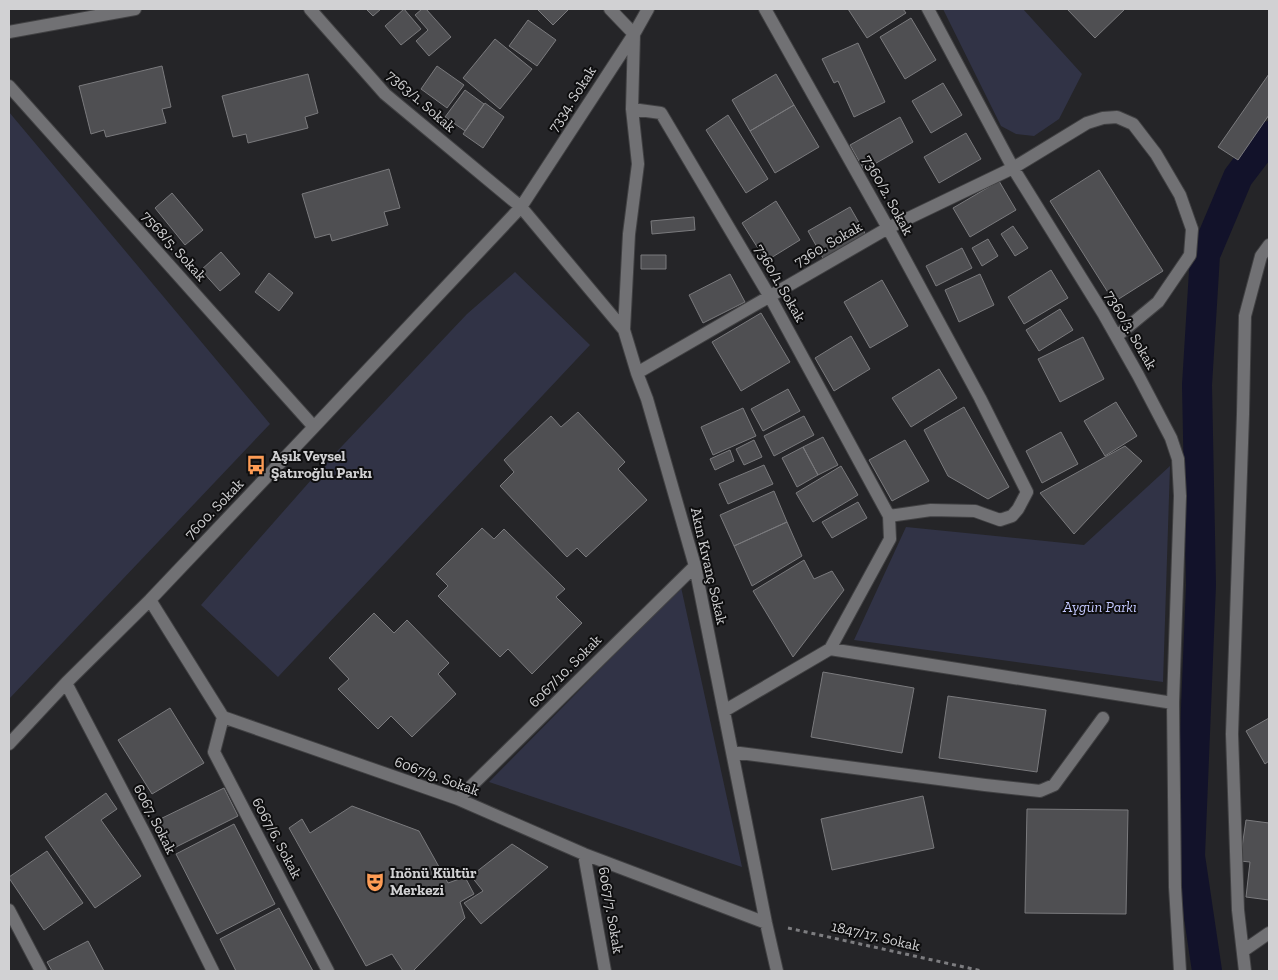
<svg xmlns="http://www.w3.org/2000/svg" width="1278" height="980" viewBox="0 0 1278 980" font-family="'Zilla Slab',serif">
  <rect width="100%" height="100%" fill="#252528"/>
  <path fill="#313346" d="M943,9H1023L1082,74L1059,119L1034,136L1016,134L1001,126Z
    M9,112L270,424L9,699Z
    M515,272L590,345L278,677L201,605L326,463L467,314Z
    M1170,466L1163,682L854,640L906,527L1084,545Z
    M681,587L742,867L489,782Z"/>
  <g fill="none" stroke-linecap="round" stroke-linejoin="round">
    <path stroke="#12122a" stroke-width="30" d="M1207,971L1190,856L1201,585L1197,385L1205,255L1238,177L1269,136"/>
  </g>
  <path fill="#4f4f52" stroke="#7a7a7d" d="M366,9H381L373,16Z
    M404,9L421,29L401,45L385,26Z
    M422,9H426L451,37L429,56L416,41L428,30L415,15Z
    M537,9H569L553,25Z
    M848,9H903L906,13L867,38Z
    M1067,9H1125L1095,38Z
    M911,18L936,60L905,79L880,37Z
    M528,20L556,40L537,66L509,46Z
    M495,39L532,69L500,109L463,78Z
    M858,43L885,102L854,117L838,81L834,83L822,59Z
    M162,66L171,107L162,109L166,123L106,137L104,130L91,134L79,86Z
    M437,66L464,85L447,108L421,89Z
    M308,74L318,113L305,117L308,128L248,143L246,134L233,137L222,96Z
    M776,74L794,105L750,131L732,100Z
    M1269,74V115L1238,160L1218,147Z
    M943,83L962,115L931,133L912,101Z
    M465,90L484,104L465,131L445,117Z
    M485,103L504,117L483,148L463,134Z
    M794,105L819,147L775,173L750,131Z
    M728,115L768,179L746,193L706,130Z
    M900,117L913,142L864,170L850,145Z
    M966,133L981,159L939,183L924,157Z
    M389,169L400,208L384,212L388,225L332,241L330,234L315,238L302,194Z
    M1099,170L1163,271L1114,302L1050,201Z
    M999,181L1016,210L970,237L953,208Z
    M172,193L203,230L185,245L155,208Z
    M776,201L800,240L766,261L742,223Z
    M850,207L866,235L824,260L808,231Z
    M694,217L695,230L652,234L651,221Z
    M1013,226L1028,248L1015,256L1001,234Z
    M988,239L998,256L982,266L972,248Z
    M962,248L972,268L936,286L926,266Z
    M221,252L240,274L220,291L201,270Z
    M641,255H666V269H641Z
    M1051,270L1068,298L1024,324L1008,297Z
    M269,273L293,293L279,311L255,292Z
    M730,274L745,302L703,323L689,295Z
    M980,274L994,305L959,322L945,290Z
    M882,280L908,326L870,348L844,302Z
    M1060,309L1073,330L1039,351L1026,330Z
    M761,313L790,362L741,391L712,342Z
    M851,336L870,369L834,391L815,358Z
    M1083,337L1104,379L1060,402L1038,359Z
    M939,369L957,398L911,427L892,398Z
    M788,389L800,411L763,431L751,409Z
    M1116,402L1137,436L1105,456L1084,421Z
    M964,407L1009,487L988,499L948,476L924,430Z
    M743,408L756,436L713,455L701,427Z
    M578,412L625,462L618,469L647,500L586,557L577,548L567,557L500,486L514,472L504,460L551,416L561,427Z
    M804,416L814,435L774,456L764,436Z
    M1061,432L1078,464L1042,483L1026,451Z
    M823,437L838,465L818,475L803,447Z
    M754,440L762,457L744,465L736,449Z
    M905,440L929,481L892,501L869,460Z
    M1125,446L1142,461L1074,534L1040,493Z
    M803,447L818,475L797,487L782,458Z
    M730,450L734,461L715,470L710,459Z
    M764,465L773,484L728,504L719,484Z
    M841,466L858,495L813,522L796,493Z
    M774,491L787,522L734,546L720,515Z
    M858,502L867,518L832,538L822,522Z
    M787,522L802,556L752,586L734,546Z
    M482,528L494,539L504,529L565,589L556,597L582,623L532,674L508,649L500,657L438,596L448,586L436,574Z
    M804,560L814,579L832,571L844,590L793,657L753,591Z
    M374,613L394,633L407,620L449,663L438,674L456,694L412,737L391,716L378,729L338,689L349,679L329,658Z
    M823,672L914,688L902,753L811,737Z
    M948,696L1046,710L1037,772L939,758Z
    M170,708L204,763L152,794L118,740Z
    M1269,718V761L1265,764L1246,731Z
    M224,788L238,816L168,851L154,822Z
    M106,793L117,809L101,820L141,876L95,908L45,837Z
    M923,796L934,848L832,870L821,819Z
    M352,806L419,831L448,883L465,877L474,894L460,902L465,918L413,971H403L392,954L366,966L289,828L302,819L310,833Z
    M1027,809L1128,810L1126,914L1025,913Z
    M1246,820L1269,823V900L1246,897L1250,862L1240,861Z
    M234,824L275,904L217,934L176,854Z
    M512,844L548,867L481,924L464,903L483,891L471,876Z
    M47,851L83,903L44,930L9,878V877Z
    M279,908L313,971H236L220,939Z
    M88,941L104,971H52L47,962Z"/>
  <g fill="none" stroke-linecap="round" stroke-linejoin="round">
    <defs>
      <path id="minor" d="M310,9L385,94L521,207L624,330L637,373L647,399L695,566L766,923L777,971
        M610,9L634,34L632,109L638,164L629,234L624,330
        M765,9L888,228L980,398L1027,492L1018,509L1012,516L1000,520L975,511L931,510L889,516
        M928,9L1013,168L1103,313L1138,375L1171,438L1178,459L1180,496L1173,703L1175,887L1180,971
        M9,32L135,9
        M9,86L314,427
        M632,109L661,113L770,297L889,516L890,539L830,649
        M637,373L888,228L1013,168L1087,123L1103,118L1117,117L1133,124L1156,154L1180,195L1192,229L1190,255L1158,302L1117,336
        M150,600L223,717L458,799L584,854L766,923
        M66,683L146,836L213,971
        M724,711L830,649L1173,703
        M223,717L214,752L328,971
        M9,744L66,683L150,600L314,427L521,207L634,34L648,9
        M732,752L985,785L1040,791L1054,785L1103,718
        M458,799L695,566
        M584,854L605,971
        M9,910L41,971
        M1243,951L1269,933
        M1245,971L1238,910L1232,734L1243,414L1245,316L1261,256L1269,245"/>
    </defs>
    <use href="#minor" stroke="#414143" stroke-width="14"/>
    <path stroke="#7d7d80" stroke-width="3" stroke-dasharray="4 4" stroke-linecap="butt" d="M788,928L982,971"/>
    <use href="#minor" stroke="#717174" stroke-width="12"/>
  </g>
  <defs>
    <symbol id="bus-bare" viewBox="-9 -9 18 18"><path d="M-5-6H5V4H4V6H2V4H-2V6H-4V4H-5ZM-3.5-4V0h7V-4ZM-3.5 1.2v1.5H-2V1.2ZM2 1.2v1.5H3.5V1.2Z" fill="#fd9c55" stroke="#0e0e0f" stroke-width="2.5" paint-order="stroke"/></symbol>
    <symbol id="theatre-bare" viewBox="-9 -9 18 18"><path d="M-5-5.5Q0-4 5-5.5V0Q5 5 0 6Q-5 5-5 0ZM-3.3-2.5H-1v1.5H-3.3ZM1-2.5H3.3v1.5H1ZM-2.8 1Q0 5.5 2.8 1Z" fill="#fd9c55" stroke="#0e0e0f" stroke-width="2.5" paint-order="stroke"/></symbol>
  </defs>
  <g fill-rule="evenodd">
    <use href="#bus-bare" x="242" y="451" width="28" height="28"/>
    <use href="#theatre-bare" x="361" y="868" width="28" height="28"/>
  </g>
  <g text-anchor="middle" stroke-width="4" stroke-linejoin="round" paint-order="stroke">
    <g font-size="15" fill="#d1d1d3" stroke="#0e0e0f">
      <text transform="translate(572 99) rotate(-57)" y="5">7334. Sokak</text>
      <text transform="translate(421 101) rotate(41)" y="5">7363/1. Sokak</text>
      <text transform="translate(888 195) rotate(61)" y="5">7360/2. Sokak</text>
      <text transform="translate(828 244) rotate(-30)" y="5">7360. Sokak</text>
      <text transform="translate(174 246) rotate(48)" y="5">7568/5. Sokak</text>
      <text transform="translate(780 283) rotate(60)" y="5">7360/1. Sokak</text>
      <text transform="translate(1131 330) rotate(60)" y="5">7360/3. Sokak</text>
      <text transform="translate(214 509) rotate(-46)" y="5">7600. Sokak</text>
      <text transform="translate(709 566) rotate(77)" y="5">Akın Kıvanç Sokak</text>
      <text transform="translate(565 671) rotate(-45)" y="5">6067/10. Sokak</text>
      <text transform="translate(437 776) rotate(20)" y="5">6067/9. Sokak</text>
      <text transform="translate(155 819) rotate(63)" y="5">6067. Sokak</text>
      <text transform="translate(277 838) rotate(62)" y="5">6067/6. Sokak</text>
      <text transform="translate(611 910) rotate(80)" y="5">6067/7. Sokak</text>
      <text transform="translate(876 936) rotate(13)" y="5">1847/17. Sokak</text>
    </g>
    <g font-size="15" font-weight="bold" fill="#d1d1d3" stroke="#0e0e0f" text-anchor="start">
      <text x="271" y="461">Aşık Veysel<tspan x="271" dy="17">Şatıroğlu Parkı</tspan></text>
      <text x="390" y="878">Inönü Kültür<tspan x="390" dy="17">Merkezi</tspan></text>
    </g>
    <g font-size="15" font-style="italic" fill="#c3c8fe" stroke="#0e0e0f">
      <text x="1100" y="612">Aygün Parkı</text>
    </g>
  </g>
  <rect width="1278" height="980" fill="none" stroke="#d1d1d3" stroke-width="20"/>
</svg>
